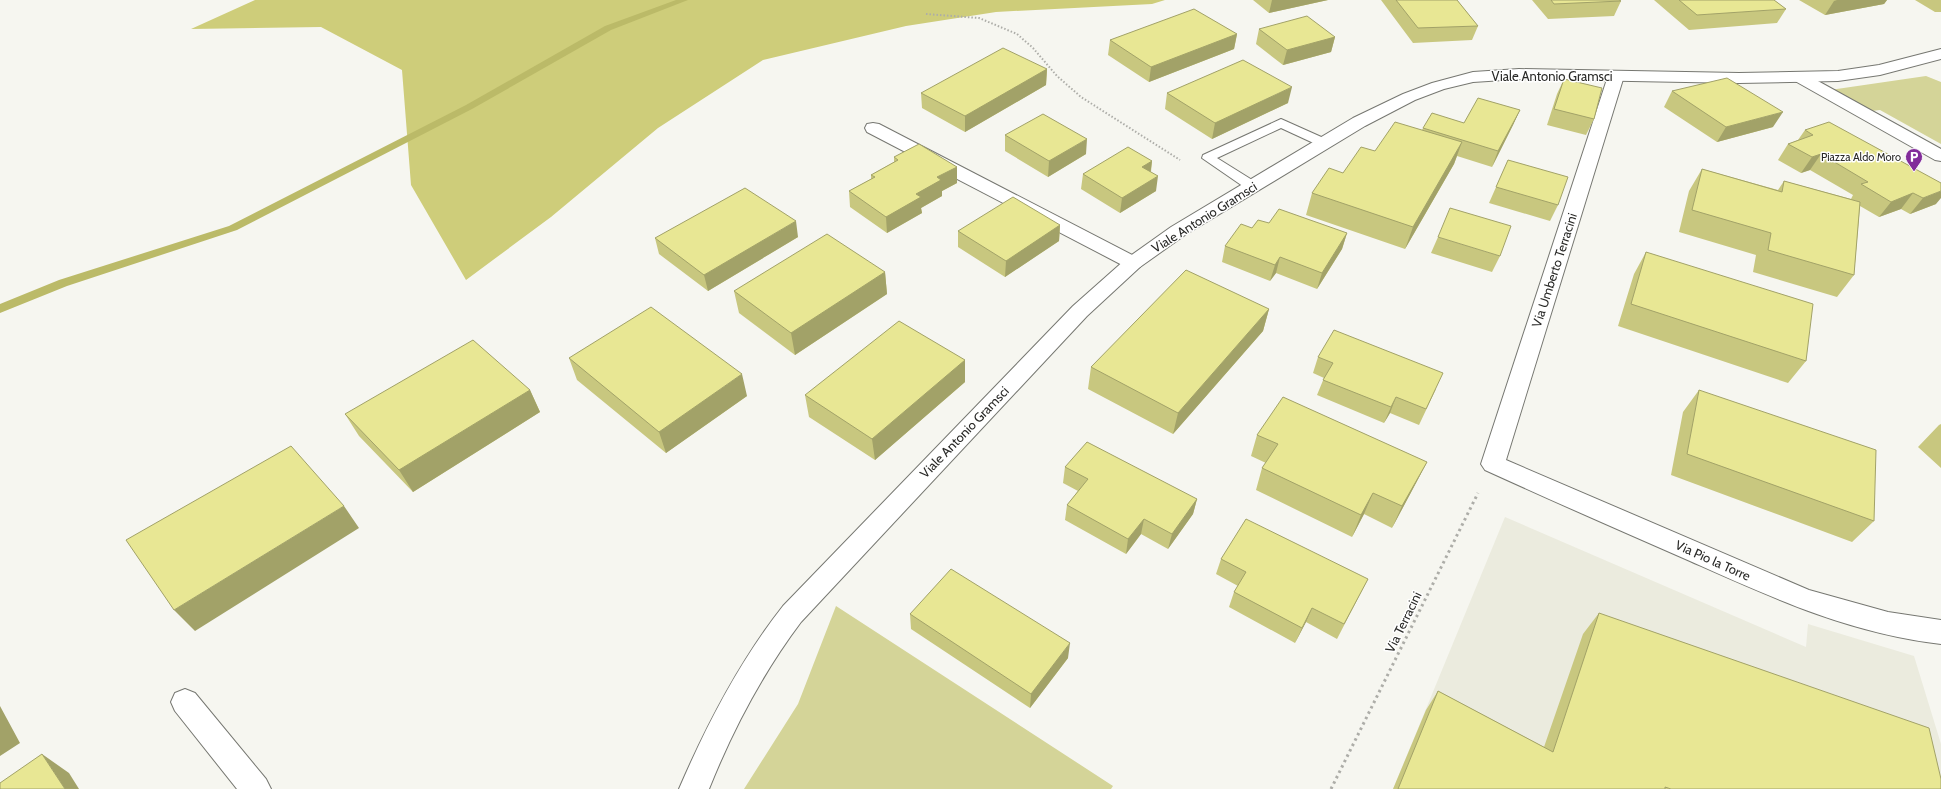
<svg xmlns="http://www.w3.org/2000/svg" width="1941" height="789" viewBox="0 0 1941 789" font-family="Cabin,sans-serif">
  <rect width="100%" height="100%" fill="#f6f6f0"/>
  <path fill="#ebebde" d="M1505,517L1806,647L1808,624L1914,656L1941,744V789H1393Z"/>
  <path fill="#d4d498" d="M1926,76L1941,82V144L1880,110L1863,112L1823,91Z
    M836,606L1113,786L1111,789H744L798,704Z"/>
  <path fill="#cecd7a" d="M255,0H1165L1152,4L996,12L906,26L763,60L658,128L551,217L466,280L411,185L402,70L321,27L191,29Z"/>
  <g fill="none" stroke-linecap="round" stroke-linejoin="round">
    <path fill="#bbba68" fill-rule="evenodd" d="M676,0H688L611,30L472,109L237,230L67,286L0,313V304L59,280L229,226L466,105L605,26Z"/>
    <defs>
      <path id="service" d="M1281,119L1328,140L1330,143L1324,147L1320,146L1281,128L1217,158L1257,183L1259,186L1257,189H1247L1202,158L1203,155Z"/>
      <path id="minor" d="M1616,71L1622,73L1624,76L1506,460L1809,590L1888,612L1941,620V644C1848,633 1773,598 1690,561C1621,531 1553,501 1485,470L1481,464L1608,76L1610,73Z
        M1801,73L1807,75L1941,149V161L1935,160L1795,81L1793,78L1795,75Z
        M873,123L879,124L1140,259L1143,263L1140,267L1133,269L1126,267L867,132L865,128L867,124Z
        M185,689L195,693L266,779L271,789H237L175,711L171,702L175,693Z"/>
      <path id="tertiary" d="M1941,49V59L1880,75L1838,81L1739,83L1519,79L1473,82L1444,89L1415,100L1365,126L1185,235L1140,267L1087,316L801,622C762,674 733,729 709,789H679C707,724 739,662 783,606L1073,306L1126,259L1171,227L1353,118L1403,94L1432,83L1473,72L1519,69L1739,73L1838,71L1879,65Z"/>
    </defs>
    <use href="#service" stroke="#767771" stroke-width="2"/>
    <use href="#minor" stroke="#767771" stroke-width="2"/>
    <use href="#tertiary" stroke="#767771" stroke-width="2"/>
    <path stroke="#adada8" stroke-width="2" stroke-dasharray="1.5 2" stroke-linecap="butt" d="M926,14L979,18L1017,34L1033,48L1057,76L1081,97L1180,160"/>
    <path stroke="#adada8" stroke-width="3" stroke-dasharray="2.5 3.5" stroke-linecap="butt" d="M1331,789L1478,493"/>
    <use href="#service" fill="#fff" fill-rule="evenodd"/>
    <use href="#minor" fill="#fff" fill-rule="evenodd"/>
    <use href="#tertiary" fill="#fff" fill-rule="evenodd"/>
  </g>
  <path fill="#c8c77f" d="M1253,0H1328L1269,13Z
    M1381,0H1457L1478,26L1472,40L1413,43Z
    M1532,0H1619L1621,1L1614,16L1548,19Z
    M1654,0H1774L1786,9L1777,23L1689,30Z
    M1799,0H1887L1884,4L1825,15Z
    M1915,0H1941V12H1935Z
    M1259,29L1335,37L1331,52L1283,65L1256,44Z
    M1237,34L1234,49L1149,82L1108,55L1110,40Z
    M1047,69L1046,85L965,132L922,108L921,93Z
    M1564,79L1594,119L1586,135L1547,125L1557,94Z
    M1672,91L1773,127L1717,142L1664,107Z
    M1167,93L1288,103L1212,139L1165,109Z
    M1520,110L1513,125L1492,167L1457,156L1454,164L1405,249L1306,215L1312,193L1343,173L1375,151L1422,130L1423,128L1464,123Z
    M1805,130L1936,204L1910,214L1901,209L1879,217L1860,206L1854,275L1837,297L1753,272L1756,255L1679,232L1689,191L1702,169L1778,190L1784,181L1851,199L1853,195L1810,170L1801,173L1778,160L1788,144L1798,140Z
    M1005,135L1086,154L1048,177L1005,151Z
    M894,157L957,167V183L942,191V196L921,208L922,213L887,233L850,207L849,191L871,179V175L894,162Z
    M1508,160L1558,205L1550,221L1489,203Z
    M1152,161L1151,172L1156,191L1120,213L1081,189L1083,174Z
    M1269,223L1347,233L1342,249L1317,289L1276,273L1270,281L1222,262L1225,246L1252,228Z
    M1060,225L1059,241L1005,277L958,247V231Z
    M798,237L708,291L659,254L655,238Z
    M1438,237L1500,256L1492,272L1431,253Z
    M1646,252L1806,361L1788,383L1618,326L1634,274Z
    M885,272L887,294L795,355L739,313L734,291Z
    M1269,309L1263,331L1173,434L1088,389L1091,367Z
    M1318,357L1436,389L1419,425L1390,413L1384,423L1317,395L1324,378L1313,373Z
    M569,358L747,396L666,453L577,380Z
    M965,360V382L875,460L809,417L805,395Z
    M530,390L540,412L413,492L359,436L345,414Z
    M1699,390L1874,521L1852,542L1671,475L1683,412Z
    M1941,424V468L1918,447L1939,425Z
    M1257,435L1427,462L1416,483L1392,528L1364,514L1352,537L1256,490L1262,468L1266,463L1251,456Z
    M1065,467L1197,499L1193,514L1168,549L1141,534L1126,554L1065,520L1067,505L1078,491L1063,483Z
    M1221,559L1368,579L1337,639L1306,622L1295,643L1229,607L1234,592L1238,586L1216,574Z
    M1599,613L1941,789H1393L1426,710L1438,691L1544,747L1583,634Z
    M910,614L1068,658L1030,708L911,629Z"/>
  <path fill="#a2a268" d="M1272,0H1328L1269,13Z
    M1837,0H1887L1884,4L1825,15L1834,1Z
    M1237,34L1234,49L1149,82L1151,67Z
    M1335,37L1331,52L1283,65L1287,50Z
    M1047,69L1046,85L965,132V116Z
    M1292,87L1288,103L1212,139L1215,123Z
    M1520,110L1513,125L1492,167L1498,151Z
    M1783,112L1773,127L1717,142L1726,127Z
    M1087,139L1086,154L1048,177L1049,161Z
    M1462,142L1454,164L1405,249L1413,227Z
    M1821,154L1810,170L1801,173L1812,157Z
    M1152,161L1150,176L1142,167Z
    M957,167V183L942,191V196L921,208L922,213L887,233L886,217L916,194L937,177Z
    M1158,176L1156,191L1120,213L1122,198Z
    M1941,191V198L1936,204L1910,214L1923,198Z
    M1913,193L1901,209L1879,217L1891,202Z
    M796,221L798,237L708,291L704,275Z
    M1060,225L1059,241L1005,277L1006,261Z
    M1347,233L1342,249L1317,289L1322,273Z
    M1280,257L1276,273L1270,281L1275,265Z
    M885,272L887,294L795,355L791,333Z
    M1269,309L1263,331L1173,434L1178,413Z
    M965,360V382L875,460L872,439Z
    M742,374L747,396L666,453L659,432Z
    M530,390L540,412L413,492L399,470Z
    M1396,397L1390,413L1384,423L1391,407Z
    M1427,462L1416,483L1392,528L1402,506Z
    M1373,493L1364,514L1352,537L1361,515Z
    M1197,499L1193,514L1168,549L1172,534Z
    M344,506L359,528L195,631L174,610Z
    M1144,519L1141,534L1126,554L1128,539Z
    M1312,608L1306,622L1295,643L1302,628Z
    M1070,643L1068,658L1030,708L1031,694Z
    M0,706L20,743L0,756Z
    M42,754L69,773L79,789H65Z"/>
  <path fill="#e8e794" stroke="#a2a268" d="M1396,0H1457L1478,26L1418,28Z
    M1551,0H1619L1621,1L1554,4Z
    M1679,0H1774L1786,9L1697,15Z
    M1194,9L1237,34L1151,67L1110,40Z
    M1307,16L1335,37L1287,50L1259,29Z
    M1003,48L1047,69L965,116L921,93Z
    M1243,60L1292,87L1215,123L1167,93Z
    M1727,78L1783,112L1726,127L1672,91Z
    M1564,79L1602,88L1594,119L1554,109Z
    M1478,98L1520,110L1498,151L1423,128L1432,113L1464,123Z
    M1043,114L1087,139L1049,161L1005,135Z
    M1395,122L1462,142L1413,227L1312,193L1329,168L1343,173L1361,147L1375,151Z
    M1829,122L1941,183V191L1923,198L1913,193L1891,202L1861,184L1868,182L1821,154L1812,157L1788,144L1813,135L1805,130Z
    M919,144L957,167L937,177L941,180L916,194L921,197L886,217L849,191L875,177L871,175L898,160L894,157Z
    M1128,147L1152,161L1142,167L1158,176L1122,198L1083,174Z
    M1508,160L1568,177L1558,205L1496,187Z
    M1702,169L1782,192L1784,181L1860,202L1854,275L1768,250L1771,233L1692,210Z
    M745,188L796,221L704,275L655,238Z
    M1013,197L1060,225L1006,261L958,231Z
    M1450,208L1511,226L1500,256L1438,237Z
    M1279,209L1347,233L1322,273L1280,257L1275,265L1225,246L1241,224L1252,228L1258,220L1269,223Z
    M827,234L885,272L791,333L734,291Z
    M1646,252L1813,304L1806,361L1631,304Z
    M1186,270L1269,309L1178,413L1091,367Z
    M651,307L742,374L659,432L569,358Z
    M899,321L965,360L872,439L805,395Z
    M1334,330L1443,373L1426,409L1396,397L1391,407L1323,380L1333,363L1318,357Z
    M473,340L530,390L399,470L345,414Z
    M1699,390L1876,450L1874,521L1687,454Z
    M1283,397L1427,462L1402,506L1373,493L1361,515L1262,468L1278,444L1257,435Z
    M1087,442L1197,499L1172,534L1144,519L1128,539L1067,505L1088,479L1065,467Z
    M291,446L344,506L174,610L126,540Z
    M1246,519L1368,579L1344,624L1312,608L1302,628L1234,592L1246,572L1221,559Z
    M951,569L1070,643L1031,694L910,614Z
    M1599,613L1929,728L1941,779V789H1671L1665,787V789H1398L1438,691L1553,752Z
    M42,754L65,789H0V783Z"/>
  <defs>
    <symbol id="parking-pin" viewBox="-11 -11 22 30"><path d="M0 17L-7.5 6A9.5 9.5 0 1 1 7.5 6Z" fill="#822c9a" stroke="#fff"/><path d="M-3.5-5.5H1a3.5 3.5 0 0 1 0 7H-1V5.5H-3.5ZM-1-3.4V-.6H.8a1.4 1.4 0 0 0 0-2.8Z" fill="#fff"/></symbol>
  </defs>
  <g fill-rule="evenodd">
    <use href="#parking-pin" x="1904" y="147" width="20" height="27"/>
  </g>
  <g text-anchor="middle" stroke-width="3" stroke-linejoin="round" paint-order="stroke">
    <g font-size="11" fill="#2a2a28" stroke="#fff" text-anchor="end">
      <text x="1901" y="161">Piazza Aldo Moro</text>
    </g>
    <g font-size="13" fill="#2a2a28" stroke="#fff">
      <text x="1552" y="81">Viale Antonio Gramsci</text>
      <text transform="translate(1204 217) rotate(-32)" y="5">Viale Antonio Gramsci</text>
      <text transform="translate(1554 270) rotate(-72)" y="5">Via Umberto Terracini</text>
      <text transform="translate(964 432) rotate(-46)" y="5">Viale Antonio Gramsci</text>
      <text transform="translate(1713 560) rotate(24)" y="5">Via Pio la Torre</text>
      <text transform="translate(1403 622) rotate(-64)" y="5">Via Terracini</text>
    </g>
  </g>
</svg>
